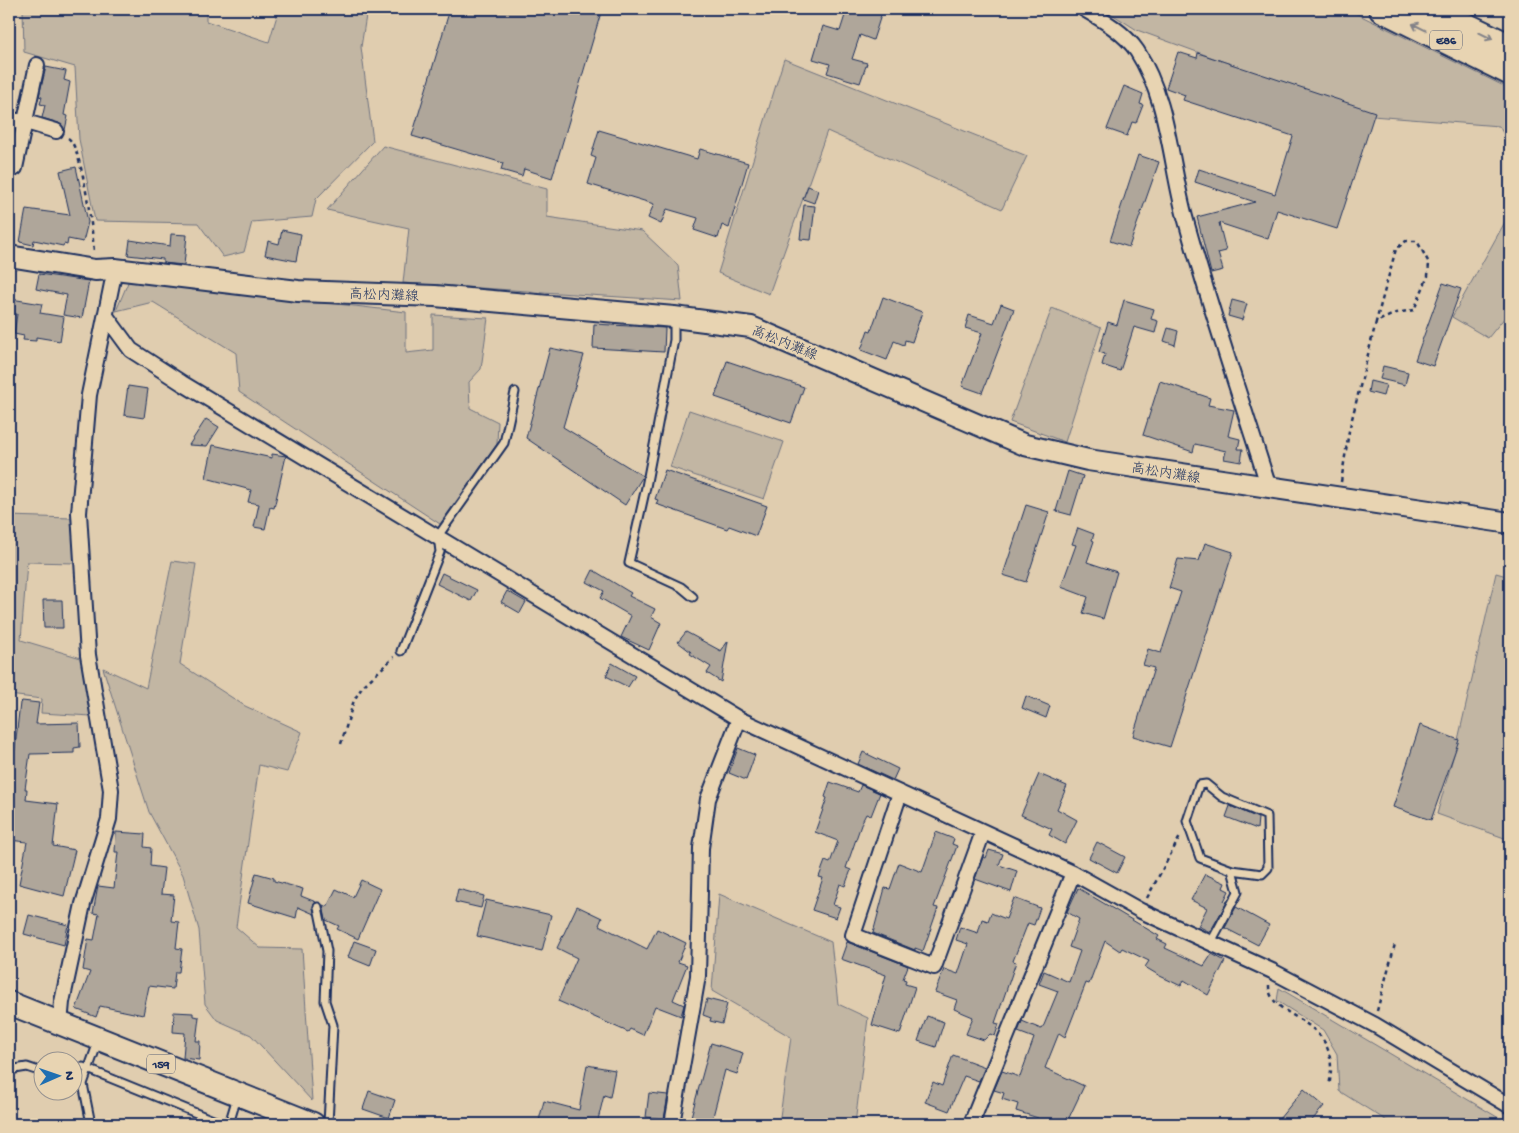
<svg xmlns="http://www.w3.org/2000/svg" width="1519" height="1133" viewBox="0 0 1519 1133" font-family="'Gochi Hand','Klee One',sans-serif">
  <rect width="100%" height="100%" fill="#e0cdaf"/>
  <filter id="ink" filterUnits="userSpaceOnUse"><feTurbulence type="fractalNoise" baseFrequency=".02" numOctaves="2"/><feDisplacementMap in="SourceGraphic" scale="10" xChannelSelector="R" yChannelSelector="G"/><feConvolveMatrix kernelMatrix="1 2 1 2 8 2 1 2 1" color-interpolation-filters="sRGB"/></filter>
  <g filter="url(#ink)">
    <path fill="#c2b6a3" stroke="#6e7280" d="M23,9H206V21L269,42L279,9H367L361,47L373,141L316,199L312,217L252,222L244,252L223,257L198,223L95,221L79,139L75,67L24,52Z
      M1104,9H1347L1510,89V145L1499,126L1372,116L1137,30Z
      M784,59L1027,156L1002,209L827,131L769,294L718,273Z
      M383,146L547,189V217L642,231L678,265L682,301L403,283L409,228L327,210Z
      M1510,213V311L1488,338L1452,317Z
      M129,280L406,312V353L433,350V315L488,318L481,369L469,382L470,408L498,422L497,444L440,524L239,392L236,353L153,302L116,311Z
      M1052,308L1101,328L1065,442L1010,422Z
      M689,410L784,442L764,499L670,467Z
      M9,516L71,518L75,563L27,562L21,640L81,658L91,716L41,713L42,699L9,695Z
      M172,561L196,564L180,664L245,706L302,732L287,772L259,765L236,927L260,948L302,949L312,1101L251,1035L217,1020L205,1004L199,930L183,875L149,812L103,668L146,688Z
      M1496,573L1510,577V840L1437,814L1458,740Z
      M719,894L831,942L838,1004L868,1018L855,1124H779L791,1037L712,991Z
      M1279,988L1509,1124H1392L1339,1091L1337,1054L1323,1030L1277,1001Z"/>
    <path fill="#afa69a" stroke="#1b2f5e" d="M450,9H602L552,178L524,169L522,176L501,170L503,163L412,136Z
      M847,9H883L873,40L860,35L852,59L867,63L860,83L827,73L830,64L813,59L823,26L840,31Z
      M1178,52L1197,58L1198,53L1375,112L1337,229L1277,210L1268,239L1219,223L1226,251L1218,253L1223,270L1211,273L1197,217L1255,202L1195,182L1199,169L1275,194L1293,136L1183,100L1185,95L1166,88Z
      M46,67L66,71L64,80L70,82L64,115L68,116L65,130L59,123L42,118L45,105L40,104L42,97L39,96Z
      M1124,86L1143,94L1140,104L1143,105L1136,123L1132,122L1127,136L1107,129Z
      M599,130L697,159L700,149L748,163L729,228L722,225L718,238L694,230L698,218L667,209L661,224L648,218L654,204L588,184L596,158L591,156Z
      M1138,155L1159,162L1129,247L1110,241Z
      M76,167L88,222L83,242L68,239L67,245L64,244L63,246L34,240L33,245L20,242L26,209L70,215L60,171Z
      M808,186L818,190L814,203L803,199Z
      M804,205L815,206L811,240L800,239Z
      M282,230L301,234L296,261L265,255L268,241L279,244Z
      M171,234L187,235L184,265L163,263V259L128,255L130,240L170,246Z
      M39,274L89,281L82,318L63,315L67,295L36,289Z
      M1443,283L1461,289L1433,366L1415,360Z
      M883,297L922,312L912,342L905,340L904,345L894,341L887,360L861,350L868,330L871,331Z
      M11,299L42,304L40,313L64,317L60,341L36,337V341L23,340L24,336L14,334L17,314L9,313Z
      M1124,300L1154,309L1151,319L1158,321L1155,333L1134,327L1120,371L1102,365L1105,354L1099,352L1108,322L1117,325Z
      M1232,300L1247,304L1242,320L1228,316Z
      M1001,304L1014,309L982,393L962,386L982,333L965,328L969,315L994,323Z
      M594,324L665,328L664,352L593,348Z
      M1168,328L1178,331L1175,345L1164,341Z
      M550,348L584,355L563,427L643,476L625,505L526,438Z
      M727,361L804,387L791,423L715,397Z
      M1383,366L1408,372L1405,385L1380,379Z
      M1160,381L1210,398L1208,405L1234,410L1228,436L1240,439L1238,449H1243L1241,462L1224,459L1226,451L1195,444L1193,452L1143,435Z
      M1370,381L1386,385L1383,396L1368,392Z
      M128,386L148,389L144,418L124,415Z
      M206,419L219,427L207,446L189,445Z
      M213,445L272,458V454L286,456L274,508L270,507L265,529L254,527L259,504L248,502L251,490L206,478Z
      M665,470L767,506L756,536L729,526L727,529L656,504L658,500L655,499Z
      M1068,471L1083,476L1071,515L1056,511Z
      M1026,505L1049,512L1026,582L1003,575Z
      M1078,528L1094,534L1092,540L1094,541L1087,562L1117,572L1103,619L1083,613L1088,597L1061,587L1076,545L1072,544Z
      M1205,543L1233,552L1170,747L1133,736L1154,668L1143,665L1148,649L1161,653L1181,592L1169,588L1178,559L1199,561Z
      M593,570L631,593L629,596L655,609L651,617L661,623L649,650L621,637L631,616L600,598L604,591L587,582Z
      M442,573L477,590L471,601L437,584Z
      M507,591L526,602L520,613L501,602Z
      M43,600H62L63,628H44Z
      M686,632L721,651L728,641L721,682L707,673L711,667L690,654L691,652L678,642Z
      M612,663L635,676L628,687L606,676Z
      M1026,696L1050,706L1046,718L1022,708Z
      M22,701L39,703L36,724L79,723L80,747L74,748V753L30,754L25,789H27L26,800L58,804L53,846L75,850L64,896L19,884L27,842L9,840V755L14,756L20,703Z
      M1420,725L1459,740L1431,820L1393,807Z
      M738,748L755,755L746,780L729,773Z
      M863,752L898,769L893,780L858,764Z
      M1039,774L1067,786L1057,809L1077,820L1065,844L1049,835L1052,829L1021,815Z
      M830,782L858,792L861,785L880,793L871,816L866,814L862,822L846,868L851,870L845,886L840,884L833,905L840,907L836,918L812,910L823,878L819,877L825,861L830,863L838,841L815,832L827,798L825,797Z
      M1230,806L1258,818L1257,829L1226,817Z
      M116,832L145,834L144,847L151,848L150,866L164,868L161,894L174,895L171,921L179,922L176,948L182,949L179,972H175L173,989L149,986L143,1015L100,1006L96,1017L76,1009L90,972L83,970L88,939L94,940L99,914L93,913L98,886L114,888L118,852H115Z
      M936,832L954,839L952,844L957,846L934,907L938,908L923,951L915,948V950L873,933L885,888L890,889L899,863L922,872Z
      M1097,842L1125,857L1117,873L1089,858Z
      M989,850L1003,854L999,865L1017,871L1011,892L975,879L983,857L986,858Z
      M256,873L274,878V881L303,889L301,896L316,902L313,906L314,914L298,907L296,918L248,903Z
      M1205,874L1225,883L1223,888L1229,891L1224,901L1227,902L1210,932L1198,926L1207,908L1191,900Z
      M361,880L380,889L358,939L337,929L339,926L326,920L323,905L327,907L336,889L353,897Z
      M1078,888L1159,936L1157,939L1167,944L1165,948L1204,966L1212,954L1225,961L1208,995L1184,980L1181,986L1160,976L1145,967L1149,961L1122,948L1120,951L1105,941L1089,984L1086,983L1065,1037L1059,1033L1045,1068L1084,1086L1066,1124H1035L1038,1118L1016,1111L1018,1104L1002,1099L1004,1093L994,1090L1002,1071L1020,1077L1034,1038L1018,1032L1022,1021L1041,1029L1044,1025L1058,991L1039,984L1044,971L1069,982L1080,951L1069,947L1079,919L1067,912Z
      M458,889L484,896L481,908L455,902Z
      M1014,898L1040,908L1034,925L1028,923L1013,961L1016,962L995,1023L999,1024L995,1036L990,1034L984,1040L966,1034L973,1017L954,1009L957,1000L935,992L944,969L958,974L968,944L956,940L960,927L978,933L982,919L988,921L991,913L1006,919Z
      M486,900L551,915L542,951L477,936Z
      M577,906L602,918L599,925L647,949L657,929L686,943L678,962L687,965L673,1000L684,1005L681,1016L655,1006L643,1035L630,1029L628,1032L558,1001L577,958L557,948Z
      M1236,907L1269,925L1258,945L1225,928Z
      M29,915L68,925L64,945L24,934Z
      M354,941L376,949L370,966L348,957Z
      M847,942L908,966L903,979L906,980L905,984L915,987L900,1034L872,1025L886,975L841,959Z
      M707,999L727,1004L722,1024L710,1021L711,1018L703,1015Z
      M174,1012L193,1013V1016L199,1017L196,1041H200L199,1060L183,1058L185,1033L173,1032Z
      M927,1016L944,1022L936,1047L918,1041Z
      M711,1043L743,1053L737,1074L725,1070L711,1124H689Z
      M953,1055L985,1067L979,1081L964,1076L949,1111L925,1102L933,1082L942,1086Z
      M587,1065L615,1070L610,1097L604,1095L597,1124H538L544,1101L579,1110Z
      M1304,1089L1324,1106L1309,1124H1286L1279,1119Z
      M369,1091L395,1100L389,1118L363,1109Z
      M649,1093L668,1095L664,1119L646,1117Z"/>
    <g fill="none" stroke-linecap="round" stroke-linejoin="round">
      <defs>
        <path id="service" d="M674,319V340L646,487L629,563L681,587L693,597
          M401,651L440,552L438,536L504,443L515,392
          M318,907L327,951L325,1001L333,1025L328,1124
          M1210,944L1238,892L1232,870L1200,858L1187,821L1199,785L1206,784L1222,797L1267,816L1268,868L1262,874L1232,870
          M72,1068L83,1067L223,1124
          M9,1070L27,1067L42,1072
          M91,1124L83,1084L98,1042
          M229,1124L237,1097"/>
        <path id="minor" d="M1084,9C1103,20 1125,33 1137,51C1169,101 1170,162 1185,217C1210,309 1241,398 1269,488
          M9,120L26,122L56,131
          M9,167L15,168L37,65
          M106,316L131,350L182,383L739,719L1073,873L1141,911L1272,971L1375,1025L1510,1106
          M900,793L853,935L934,967L983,832
          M60,1024L62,1002L83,904L109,819L111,790L88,655L79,513L89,395L115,269
          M672,1124L698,976L701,848L708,799L739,719
          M971,1124L1073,873"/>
        <path id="secondary" d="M9,256L95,270L115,269L298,291L435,296L674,317L751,327L1025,445L1088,460L1510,523"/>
        <path id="trunk" d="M9,1003L313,1124"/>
        <path id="motorway" d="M1382,9L1510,72
          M1431,9L1510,47"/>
      </defs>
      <use href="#service" stroke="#1b2f5e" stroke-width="11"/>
      <use href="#minor" stroke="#1b2f5e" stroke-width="18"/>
      <use href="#secondary" stroke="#1b2f5e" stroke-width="24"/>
      <use href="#trunk" stroke="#1b2f5e" stroke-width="26"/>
      <use href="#motorway" stroke="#1b2f5e" stroke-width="29"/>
      <path stroke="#1b2f5e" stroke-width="2.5" stroke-dasharray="4 4" stroke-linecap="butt" d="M68,138C82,146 93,233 94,252
        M1341,482L1349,431L1376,322L1396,313L1414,310L1428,276L1429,263L1417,241H1406L1396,249L1376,322
        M341,744L354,700L363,686L394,657
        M1147,898L1181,835
        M1269,985C1268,1023 1344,1013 1329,1086
        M1377,1011L1395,944"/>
      <use href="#service" stroke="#e8d4b2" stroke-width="7"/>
      <use href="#minor" stroke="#e8d4b2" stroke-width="14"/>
      <use href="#secondary" stroke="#e8d4b2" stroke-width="20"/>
      <use href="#trunk" stroke="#e8d4b2" stroke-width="22"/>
      <use href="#motorway" stroke="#e8d4b2" stroke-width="25"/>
    </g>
    <defs><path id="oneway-shaft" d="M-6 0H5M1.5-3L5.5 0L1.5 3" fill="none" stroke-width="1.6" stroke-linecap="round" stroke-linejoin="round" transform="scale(1.25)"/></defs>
    <g stroke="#828288">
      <use href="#oneway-shaft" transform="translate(1419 27) rotate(-154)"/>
      <use href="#oneway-shaft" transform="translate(1486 36) rotate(26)"/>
    </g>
  </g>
  <g text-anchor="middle" stroke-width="4" stroke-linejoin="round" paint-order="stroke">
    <g fill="#e8d4b2" stroke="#586077" stroke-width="1">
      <rect x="1430" y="30.5" width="32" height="19" rx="4"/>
      <rect x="147" y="1054.5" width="28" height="19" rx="4"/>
    </g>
    <g font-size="12" font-weight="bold" fill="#1b2f5e">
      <text x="1446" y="44">E86</text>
      <text x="161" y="1068">159</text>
    </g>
    <g font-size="14" fill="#1b2f5e" stroke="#e8d4b2">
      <text transform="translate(384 294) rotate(2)" y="5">高松内灘線</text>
      <text transform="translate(785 342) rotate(22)" y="5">高松内灘線</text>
      <text transform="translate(1166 472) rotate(9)" y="5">高松内灘線</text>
    </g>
  </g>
  <rect width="1519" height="1133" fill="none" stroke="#e8d4b2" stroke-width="30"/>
  <rect x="15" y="15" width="1489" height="1103" fill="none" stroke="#1b2f5e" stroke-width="2" filter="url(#ink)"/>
  <g transform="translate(58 1076) rotate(88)"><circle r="24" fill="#e8d4b2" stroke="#969290"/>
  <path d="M0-4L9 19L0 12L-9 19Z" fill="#1f6fb2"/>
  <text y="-8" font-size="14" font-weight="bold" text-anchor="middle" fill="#1b2f5e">N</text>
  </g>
</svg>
